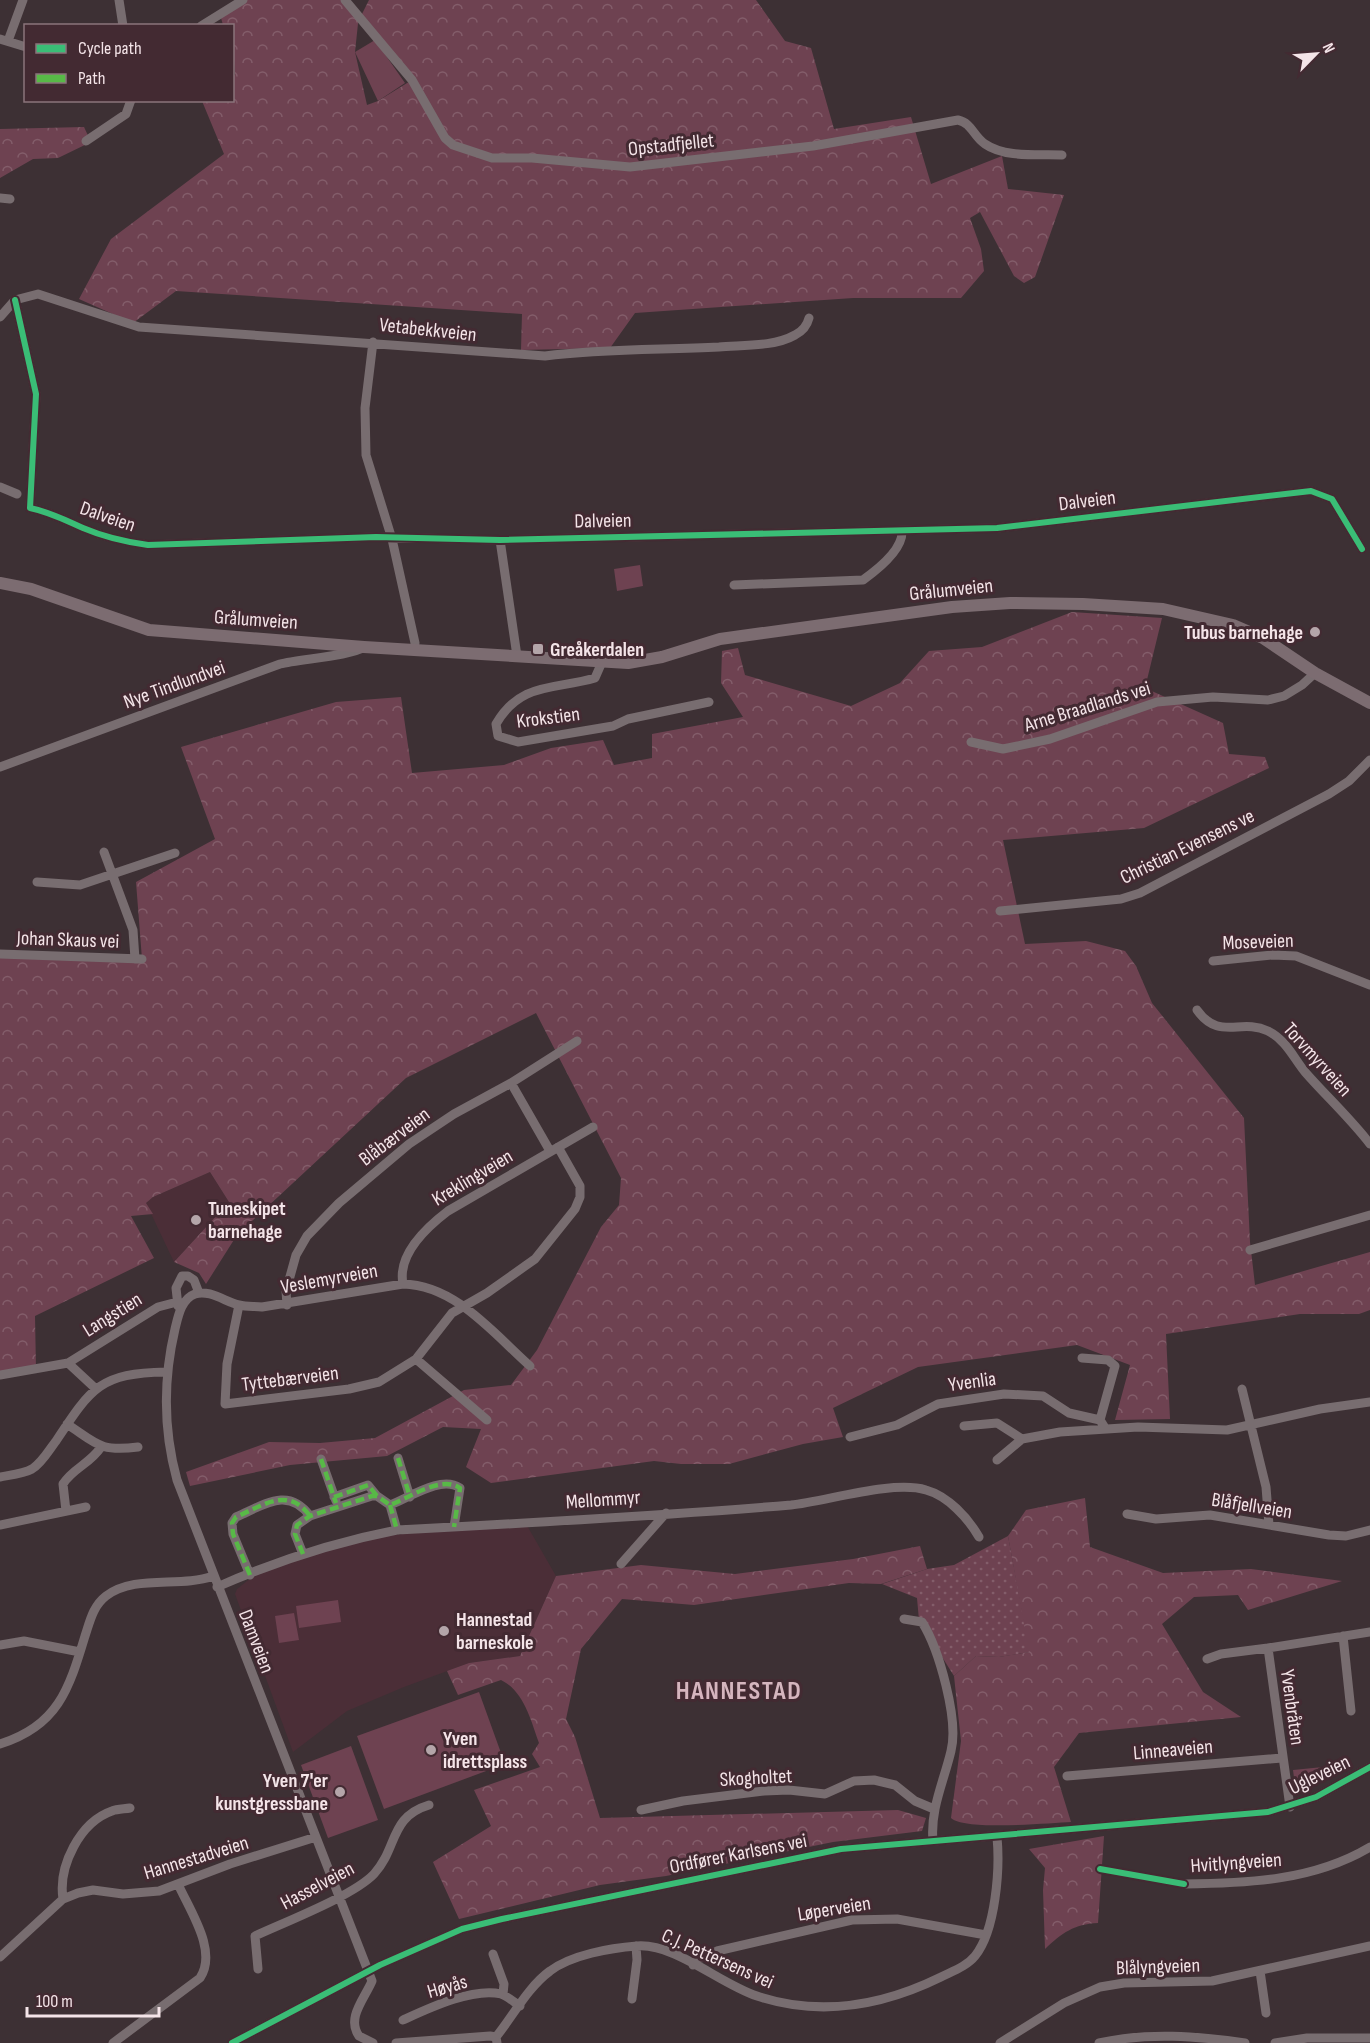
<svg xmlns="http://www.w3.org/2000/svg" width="1370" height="2043" viewBox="0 0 1370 2043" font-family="'Sofia Sans Condensed',sans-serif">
  <defs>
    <pattern id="grass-dots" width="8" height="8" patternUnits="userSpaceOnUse" patternTransform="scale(1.5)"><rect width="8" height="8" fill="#6e4251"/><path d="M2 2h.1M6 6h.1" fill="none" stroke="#835d6a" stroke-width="1.8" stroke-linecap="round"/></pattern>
    <pattern id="forest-crowns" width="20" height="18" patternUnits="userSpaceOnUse" patternTransform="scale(1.5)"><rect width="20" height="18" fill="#6e4251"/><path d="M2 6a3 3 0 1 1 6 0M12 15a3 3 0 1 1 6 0" fill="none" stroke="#835d6a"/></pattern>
  </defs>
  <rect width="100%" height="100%" fill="#3d3034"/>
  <path fill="#4b2e37" d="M210,1172L229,1202L174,1262L146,1203L153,1197Z
    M525,1522L556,1576L520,1656L469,1663L404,1687L347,1711L293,1752L235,1594L237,1589L261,1570L352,1539Z"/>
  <path fill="url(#grass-dots)" d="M1008,1536L1030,1652L999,1657L976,1656L954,1676L919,1620L917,1598L882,1584L927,1569L954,1565Z"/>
  <path fill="url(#forest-crowns)" d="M243,0H345L359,14L355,52L367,105L378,101L412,80L361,16L369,0H756L785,41L811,48L834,129L911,117L931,184L1002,156L1008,189L1064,195L1035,277L1024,283L1014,276L980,212L970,218L981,249L984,271L961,298H853L635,313L610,348L521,350L522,314L176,291L133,323L79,299L111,239L224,154L202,101L232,100L233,76L235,75L232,26L223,25L220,14Z
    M84,127L91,142L58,158L33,159L0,178V129Z
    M1072,612L1162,618L1145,688L1223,723L1229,754L1265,757L1269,768L1144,828L1003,840L1025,944L1086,941L1125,951L1136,966L1152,1003L1244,1118L1250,1242L1255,1285L1370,1252V1310L1359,1314H1300L1166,1334L1170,1419L1115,1420L1130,1365L1077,1345L918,1367L833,1408L843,1437L803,1444L729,1464H681L654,1461L491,1483L466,1467L481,1429L443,1427L387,1456L290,1465L190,1486L186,1472L269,1442L320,1443L375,1438L464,1390L511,1385L537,1350L601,1227L619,1205L621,1178L536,1013L406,1078L237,1235L206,1284L199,1273L174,1262L229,1202L210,1172L153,1197L146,1203L153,1214L131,1216L154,1258L35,1316L36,1370L0,1375V954L142,959L136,882L215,839L181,747L336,702L401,697L412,773L504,765L551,748L603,740L614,765L652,758V734L743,717L721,683L722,651L738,648L745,675L851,706L900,683L929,651L982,647Z
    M1085,1498L1090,1547L1163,1573L1251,1569L1342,1581L1248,1610L1238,1595L1194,1597L1162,1624L1203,1692L1241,1717L1079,1733L1054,1767L1071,1822C1048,1823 965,1831 951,1818L961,1741L954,1676L976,1656L999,1657L1029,1652L1008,1536L1026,1510Z
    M920,1546L927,1569L881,1584L849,1583L694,1605L622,1599L581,1649L566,1719L575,1737L600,1818L898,1810L926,1818L922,1831L833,1842L666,1876L600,1885L459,1919L433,1862L491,1826L474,1790L540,1767L532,1754L539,1743C531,1721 524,1691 501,1680L458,1695L447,1671L469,1663L520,1656L556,1576L641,1565L735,1574L853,1559Z
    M1104,1836L1098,1923C1074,1924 1062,1933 1045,1949L1043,1890L1045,1868L1029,1849Z"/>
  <path fill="#6e4251" d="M375,40L405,83L378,101L355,52Z
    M640,565L643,586L617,591L614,569Z
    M338,1600L341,1622L299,1628L296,1606Z
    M294,1613L299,1640L279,1643L275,1616Z
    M479,1692L505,1764L384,1809L357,1736Z
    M351,1746L378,1820L328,1838L301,1765Z
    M1333,1766L1334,1775L1303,1790L1295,1785L1293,1770Z"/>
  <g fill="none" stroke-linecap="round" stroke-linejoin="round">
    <path stroke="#786d70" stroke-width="9" d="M119,0L123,26
      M345,0L412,80L445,138L453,145L492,158H532L630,167L813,146L958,120C972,123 973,136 985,144C1005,158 1038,154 1062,155
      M201,26L243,0
      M0,39L26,47
      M8,41L23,0
      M86,141L126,114L131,100
      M0,198L10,199
      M15,300L36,394L30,508C50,512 65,520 83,528C104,537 126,542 148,545L376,537L500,540L997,528L1311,491L1332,499L1362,549
      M0,317L15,300L38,294L139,327L545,356C602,349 660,350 719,347C742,345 774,347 795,335C803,331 807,326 809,318
      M373,342L365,408L366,455L392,539L415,643
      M0,487L17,494
      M500,540L517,656
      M734,585L863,580C877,570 903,550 902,531
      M602,662L595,678C555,690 521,681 496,724L498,736L518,742L613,726L628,719L709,702
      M971,742L1003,749L1050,739L1157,702L1213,697L1268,700L1284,696L1302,685L1315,673
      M0,767L280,664C299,659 352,656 364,647
      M104,852L133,930L135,959
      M37,882L80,885L175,853
      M1000,911L1121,899L1140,893L1329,794L1349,781L1370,760
      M0,954L142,959
      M1213,961L1273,955L1296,956L1370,985
      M1197,1010C1219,1041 1240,1018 1268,1031C1286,1040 1293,1057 1305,1072C1326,1096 1350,1118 1370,1144
      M511,1083L550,1151
      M1250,1250L1370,1215
      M403,1284C397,1254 427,1227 448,1211L593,1127
      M239,1305L227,1364L225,1404L349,1389L379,1382L416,1359L452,1313L487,1293L535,1259L575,1209L580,1197V1186L558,1147
      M287,1305L286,1291L296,1255L307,1236L339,1203L409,1144L454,1114L511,1083L577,1041
      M178,1306L176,1288L182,1276H188L194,1280L199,1293
      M1082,1358L1108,1360L1115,1366L1100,1420
      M416,1359L487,1420
      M68,1363L96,1389
      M0,1375L68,1363L158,1307L177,1302
      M1242,1389L1266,1487L1269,1525
      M67,1424C97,1444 100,1452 138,1447
      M964,1426L997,1423L1022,1439
      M850,1437L897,1425L938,1404L1004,1394L1043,1396L1069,1413L1100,1420L1105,1428
      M398,1458L410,1497
      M321,1459L336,1501
      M997,1460L1022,1439L1060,1432L1138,1427L1227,1430L1320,1409L1370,1402
      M0,1477C10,1475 23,1474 32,1469C42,1463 49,1450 56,1441C91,1388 100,1373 166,1372
      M334,1497L368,1485L377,1496
      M390,1505L397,1530
      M66,1511L63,1484C73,1468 90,1464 101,1447
      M1127,1514L1156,1519L1210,1515L1329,1535L1346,1536L1370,1530
      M0,1525L86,1507
      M303,1554L295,1534L297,1525L310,1516L372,1496H377L390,1505C409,1498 441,1475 460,1488L454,1527
      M621,1564L666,1513
      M250,1575L233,1534L232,1523L236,1517C264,1505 288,1486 310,1516
      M217,1587C274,1562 335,1542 397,1530C528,1523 660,1516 791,1505C827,1501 893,1480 926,1490C948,1496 968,1518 979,1537
      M904,1619L922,1622C939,1649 959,1720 951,1751C944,1781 930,1809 933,1841
      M1343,1636L1351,1711
      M0,1645L24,1641L80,1652
      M1268,1648L1370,1632
      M1207,1659L1221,1654L1268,1648L1290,1807
      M0,1744C58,1726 69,1689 85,1636C90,1621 93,1606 106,1596C135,1574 180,1588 213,1576
      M1067,1776L1282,1758
      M641,1810L683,1801L764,1791L789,1790L825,1794L854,1781L874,1780L895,1785L915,1801L934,1809
      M1184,1884C1248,1883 1313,1881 1370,1847
      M63,1899C58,1866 80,1822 112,1811C117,1809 125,1809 130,1808
      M493,1954L504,1984L503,1994
      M0,1957L63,1899L78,1893L93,1890L123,1894L159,1891L230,1864L316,1837
      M693,1965L699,1959L717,1951L852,1920L897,1919L986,1935
      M258,1969L255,1936C285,1922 353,1896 374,1874C398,1848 389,1817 429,1805
      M1260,1971L1266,2013
      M632,1999L637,1960L636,1946
      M403,2020C427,2009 473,1987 501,1994C507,1996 514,2002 520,2006
      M496,2037C513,2016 528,1987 550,1971C571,1955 610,1948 637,1946C675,1943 720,1984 757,1996C820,2017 882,2006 941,1977C953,1971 967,1966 975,1956C996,1930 1000,1868 997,1837
      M113,2043L200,1978C218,1951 190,1911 178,1884
      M232,2043L380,1965L462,1929L502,1919L841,1849L1268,1812L1316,1797L1370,1767
      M373,2043L359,2036C346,2018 365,1998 372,1981L177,1480C163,1429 163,1380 175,1329C178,1317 181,1299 195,1294C209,1289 226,1302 239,1305C247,1307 255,1306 262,1307L403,1284C455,1285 493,1333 530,1366
      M396,2043L490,2036L496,2037L497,2043
      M1000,2043L1064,2003L1100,1987L1124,1983L1212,1981L1370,1946
      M1099,2043C1148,2032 1197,2036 1245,2043
      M1275,2043L1307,2038H1370"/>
    <path stroke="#7c6c71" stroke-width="12" d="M0,583L31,589L149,630L364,647L628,663L662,657L720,639L952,607L1010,603L1083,604L1163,609L1233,625L1263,638L1315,673L1370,703"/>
    <path stroke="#58b947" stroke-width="4.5" stroke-dasharray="9 4.5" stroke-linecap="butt" d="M398,1458L410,1497
      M321,1459L336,1503
      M334,1497L368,1485L377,1496
      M390,1505L397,1530
      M303,1554L295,1534L297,1525L310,1516L372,1496H377L390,1505C409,1498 441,1475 460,1488L454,1527
      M250,1575L233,1534L232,1523L236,1517C264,1505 288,1486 310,1516"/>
    <defs>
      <path id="cycleway" d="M15,300L36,394L30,508C50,512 65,520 83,528C104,537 126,542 148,545L376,537L500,540L997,528L1311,491L1332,499L1362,549
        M1100,1869L1184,1884
        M232,2043L380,1965L462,1929L502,1919L841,1849L1268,1812L1316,1797L1370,1767"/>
    </defs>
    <use href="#cycleway" stroke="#432a32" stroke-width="10"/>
    <use href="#cycleway" stroke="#3abd76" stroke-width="6"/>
  </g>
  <g fill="#b4a5a9" stroke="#432a32" stroke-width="2">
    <circle cx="1315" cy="632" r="6"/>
    <rect x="532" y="643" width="12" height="12" rx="3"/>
    <circle cx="196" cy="1220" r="6"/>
    <circle cx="444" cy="1631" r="6"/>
    <circle cx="431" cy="1750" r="6"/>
    <circle cx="340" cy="1792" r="6"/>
  </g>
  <g text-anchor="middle" stroke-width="6" stroke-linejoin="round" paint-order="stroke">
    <g font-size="20" fill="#f4e4e8" stroke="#432a32">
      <text transform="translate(671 144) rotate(-6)" y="7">Opstadfjellet</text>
      <text transform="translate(428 329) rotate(6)" y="7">Vetabekkveien</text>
      <text transform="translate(1087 500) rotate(-7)" y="7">Dalveien</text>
      <text transform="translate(108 516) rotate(19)" y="7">Dalveien</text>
      <text transform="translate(603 520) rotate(-1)" y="7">Dalveien</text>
      <text transform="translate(951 589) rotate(-6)" y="7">Grålumveien</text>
      <text transform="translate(256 619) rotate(4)" y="7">Grålumveien</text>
      <text transform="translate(174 684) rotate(-20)" y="7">Nye Tindlundvei</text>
      <text transform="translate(1087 706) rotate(-17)" y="7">Arne Braadlands vei</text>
      <text transform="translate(548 717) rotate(-7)" y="7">Krokstien</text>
      <text transform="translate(1187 846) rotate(-26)" y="7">Christian Evensens ve</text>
      <text transform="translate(68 939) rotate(2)" y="7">Johan Skaus vei</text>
      <text transform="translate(1258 941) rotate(-2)" y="7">Moseveien</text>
      <text transform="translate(1318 1059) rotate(48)" y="7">Torvmyrveien</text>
      <text transform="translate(394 1136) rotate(-37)" y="7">Blåbærveien</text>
      <text transform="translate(472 1177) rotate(-31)" y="7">Kreklingveien</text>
      <text transform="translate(329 1278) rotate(-10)" y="7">Veslemyrveien</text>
      <text transform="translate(112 1314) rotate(-32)" y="7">Langstien</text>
      <text transform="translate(290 1378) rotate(-7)" y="7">Tyttebærveien</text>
      <text transform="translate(972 1381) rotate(-8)" y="7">Yvenlia</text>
      <text transform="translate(603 1499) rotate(-4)" y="7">Mellommyr</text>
      <text transform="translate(1252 1505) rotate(9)" y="7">Blåfjellveien</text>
      <text transform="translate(257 1641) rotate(69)" y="7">Damveien</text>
      <text transform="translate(1293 1707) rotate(82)" y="7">Yvenbråten</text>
      <text transform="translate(1173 1749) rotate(-5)" y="7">Linneaveien</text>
      <text transform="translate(1319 1774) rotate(-26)" y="7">Ugleveien</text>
      <text transform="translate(756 1777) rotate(-3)" y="7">Skogholtet</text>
      <text transform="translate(738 1853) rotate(-11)" y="7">Ordfører Karlsens vei</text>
      <text transform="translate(196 1857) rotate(-17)" y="7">Hannestadveien</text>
      <text transform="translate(1236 1862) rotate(-4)" y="7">Hvitlyngveien</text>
      <text transform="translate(317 1885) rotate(-28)" y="7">Hasselveien</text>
      <text transform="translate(834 1908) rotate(-9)" y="7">Løperveien</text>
      <text transform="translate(718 1958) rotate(24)" y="7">C.J. Pettersens vei</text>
      <text transform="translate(1158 1966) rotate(-2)" y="7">Blålyngveien</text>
      <text transform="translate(447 1986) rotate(-16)" y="7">Høyås</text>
    </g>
    <g font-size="20" font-weight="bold" fill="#f4e4e8" stroke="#432a32" text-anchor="start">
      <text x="1303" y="639" text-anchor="end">Tubus barnehage</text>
      <text x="550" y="656">Greåkerdalen</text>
      <text x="208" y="1215">Tuneskipet<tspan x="208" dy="23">barnehage</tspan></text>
      <text x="456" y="1626">Hannestad<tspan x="456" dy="23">barneskole</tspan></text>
      <text x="443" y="1745">Yven<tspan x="443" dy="23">idrettsplass</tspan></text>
      <text x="328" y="1787" text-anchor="end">Yven 7'er<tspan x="328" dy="23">kunstgressbane</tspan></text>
    </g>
    <g font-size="26" font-weight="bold" letter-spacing="1.5" fill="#d5b5be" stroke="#432a32">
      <text x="739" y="1699">HANNESTAD</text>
    </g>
  </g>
  <rect x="24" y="24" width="210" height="78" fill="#432a32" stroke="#8a747b" stroke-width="1.5"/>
  <rect x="36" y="44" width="30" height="9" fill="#3abd76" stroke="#8a747b" stroke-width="1.5"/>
  <text x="78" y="54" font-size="18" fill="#f4e4e8">Cycle path</text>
  <rect x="36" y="74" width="30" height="9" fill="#58b947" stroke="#8a747b" stroke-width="1.5"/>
  <text x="78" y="84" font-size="18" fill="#f4e4e8">Path</text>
  <g transform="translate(1316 54) rotate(65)" stroke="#432a32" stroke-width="4.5" paint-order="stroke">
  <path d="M0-4.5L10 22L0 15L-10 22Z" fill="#f4e4e8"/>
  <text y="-9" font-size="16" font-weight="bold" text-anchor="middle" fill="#f4e4e8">N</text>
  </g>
  <path d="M27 2007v9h132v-9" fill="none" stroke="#f4e4e8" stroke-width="3"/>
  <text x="36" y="2007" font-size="18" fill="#f4e4e8" stroke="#432a32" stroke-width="4.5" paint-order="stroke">100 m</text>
</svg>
